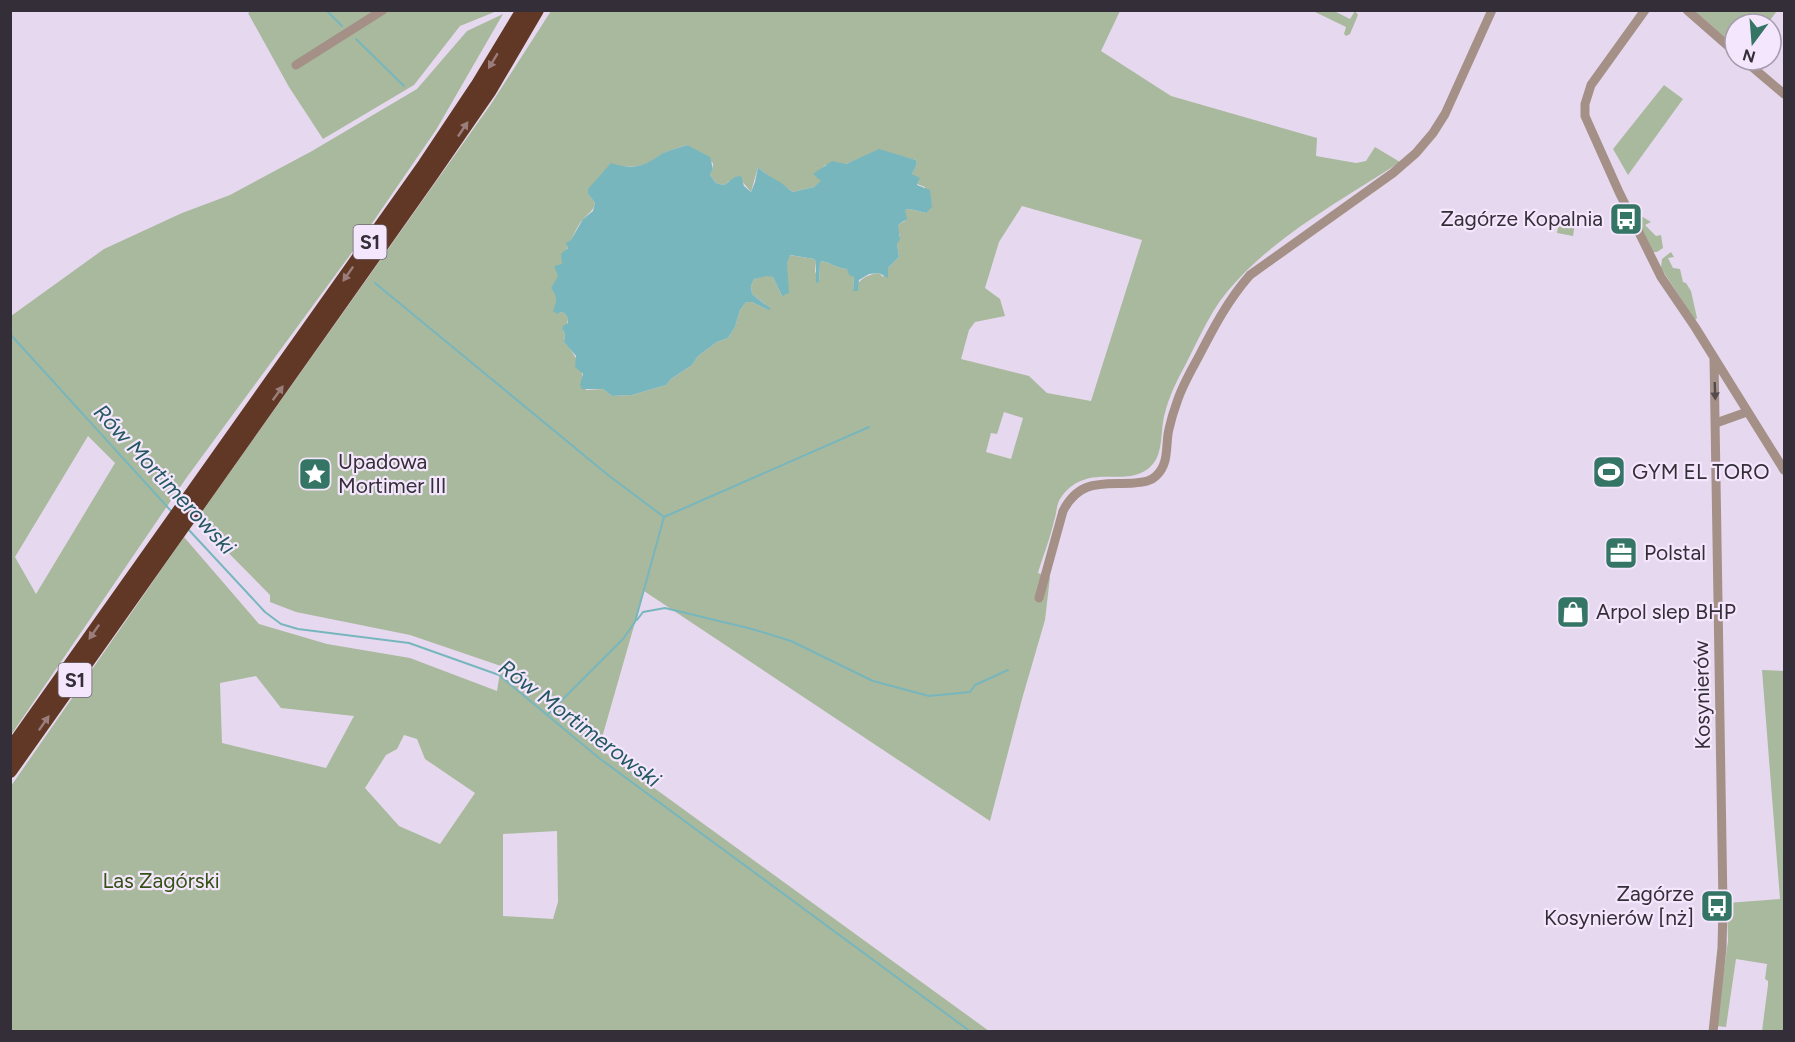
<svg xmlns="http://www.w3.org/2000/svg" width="1795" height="1042" viewBox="0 0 1795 1042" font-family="Figtree,sans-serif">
  <rect width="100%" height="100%" fill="#e6d9ef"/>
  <path fill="#a9b99d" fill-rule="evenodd" d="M254,10L497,11L460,26L414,85L323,139L289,87L248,13Z
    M551,11H1120L1101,51L1171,96L1317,138L1316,156L1356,163L1366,161L1375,147L1400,162C1341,201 1272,237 1227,292C1207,316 1195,348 1180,375C1174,387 1168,400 1165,413C1160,429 1164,453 1152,465C1128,491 1089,460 1062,496C1056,503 1057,513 1054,521C1050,539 1043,556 1038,573L1050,577L1045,620L1022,699L990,821L644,591L599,748L989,1031L11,1032V786L184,537L259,624L327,644L410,658L497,691L501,666L410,635L296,612L270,602V595L196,520L491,104ZM687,145L713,163V169L710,175L716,183L724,185L729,181L741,180L751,192L758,167C769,177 781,185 793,192L814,187L822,181L814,174L820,171L825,165L846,164L879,150L916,160L917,164L912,174L919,181L917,184L925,187L926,213L910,209L905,210V221L898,225L897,231L900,235L897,244L899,257L888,268L883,277L879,273C865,275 860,279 853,291L854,277L847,269C839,269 831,263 822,261L820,263L819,282L815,271L816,262L814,259L789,255C784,269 788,282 782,296L773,277L767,275L754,279L751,286L752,294L765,304L768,310L752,302H746L740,310L735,327L728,338L717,342L698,356L692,365L671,379L666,385L632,395L612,396L603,389L586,390C582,372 578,356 564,342L565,335L563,331C568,324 572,314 560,312C557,301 555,292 557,281C558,272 565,265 562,256C571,245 574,229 584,218C590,212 593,211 595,203L588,194L621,166C640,168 646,165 661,155C668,150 679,148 687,145ZM1022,206L1142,240L1091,401L1047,393L1029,376L961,359L969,330L975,322L1005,316L1000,299L985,288L999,242ZM1004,412L1023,418L1011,459L986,452L991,433L997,434ZM256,676L281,708L354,716L326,768L222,743L220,683ZM404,735L417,739L425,759L475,793L440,844L399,826L365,788L386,755L397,749ZM557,831L558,902L553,919L503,916V834Z
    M1313,11H1334L1350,19L1355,11L1358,15L1350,34L1346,36L1344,34L1346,27Z
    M1695,11H1777L1767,24H1735V46Z
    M503,14L436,130L353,251L187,477L11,735V316L104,249L182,213L230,195L312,151L417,89L467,31ZM88,436L115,463L36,594L15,557Z
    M1664,85L1683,99L1628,175L1613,149Z
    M1560,214L1576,217L1573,236L1557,233Z
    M1641,216L1651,222L1645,225L1656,236L1661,235L1663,248L1657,252H1653L1637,219Z
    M1671,252L1674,257L1668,258L1673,268L1680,269L1683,282L1686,283L1691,291L1697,318L1695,320L1661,268L1662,259Z
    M1762,670L1784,671V1031H1762L1768,985V981L1765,979L1767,964L1736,959L1726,1027L1716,1026L1728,941L1727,903L1780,899Z"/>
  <path fill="#78b6be" d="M687,145L710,157L713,169L710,175L716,183L724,185L735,177L741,176L744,186L751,192L755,182L758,167C765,174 770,176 778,181C784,184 787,189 793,192L814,187L821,181L813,174L832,161L846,164L879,149L916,160L917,164L912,174L920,178L917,185L930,190L932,207L926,213L910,209L905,210L907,219L898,225L900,239L897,244L899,257L888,268V278L879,273L869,274L859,280L858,291H853L854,277L849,275L847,269C839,269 831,263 822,261L820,263L819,282L816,283V262L814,259L790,255L787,263L789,293L782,296L773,277L767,276L754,279L751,286L752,294L771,309L768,310L752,302H746L740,310L735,327L728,338L717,342L698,356L692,365L671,379L666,385L632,395L612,396L603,389H582L580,385L583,374L575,367L576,356L564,342L565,335L562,328L563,326L568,323C568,317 567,313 560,312L557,314L553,311C557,301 558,297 551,288L558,276L554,266L562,264L561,254L568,248L566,243L571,240L583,219L593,211L595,203L588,194V189L611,163C633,170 643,167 660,155C668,150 679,148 687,145Z"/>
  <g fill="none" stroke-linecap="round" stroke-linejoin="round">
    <path stroke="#78b6be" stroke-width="2" d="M326,10L342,26
      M356,39L404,86
      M375,283L608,475L664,517
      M10,334L172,512
      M188,529L265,612L281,624L298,629L409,643L499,675L599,758L971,1032
      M637,620L643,612L665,608L752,629L791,641L873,681L929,696L970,692L975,685L1008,670
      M547,715L623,639L635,622L664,517L869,427"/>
    <path stroke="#a59087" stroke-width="9" d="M1645,10L1591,85L1585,104V116L1619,192L1661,277L1695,327L1784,470
      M1687,10L1735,52
      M1744,60L1784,94
      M296,65L383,10
      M1716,423L1747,412
      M1039,598L1063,511C1080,478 1103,485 1134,483C1142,482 1150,482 1156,476C1170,463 1165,445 1169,429C1171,420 1174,410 1177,402C1182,386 1191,371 1199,356C1214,327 1228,300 1250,275L1393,173L1416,153L1433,133L1445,114L1492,10
      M1713,1032L1722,948L1723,905L1714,358"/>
    <path stroke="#603825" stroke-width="14" d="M10,750L425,164L477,86L523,10
      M10,771L430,177L490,90L537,10"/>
  </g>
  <defs><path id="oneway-solid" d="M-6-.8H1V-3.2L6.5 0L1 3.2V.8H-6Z" transform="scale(1.5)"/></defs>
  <g fill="#9b7e7b">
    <use href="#oneway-solid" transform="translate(493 61) rotate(121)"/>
    <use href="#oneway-solid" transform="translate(463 129) rotate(-56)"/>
    <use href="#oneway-solid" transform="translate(348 274) rotate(125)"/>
    <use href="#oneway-solid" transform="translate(278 393) rotate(-54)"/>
    <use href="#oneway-solid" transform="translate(94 632) rotate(125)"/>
    <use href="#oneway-solid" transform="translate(44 723) rotate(-55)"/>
  </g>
  <use fill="#554b4f" href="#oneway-solid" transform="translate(1715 391) rotate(88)"/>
  <defs>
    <symbol id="bus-square" viewBox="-11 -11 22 22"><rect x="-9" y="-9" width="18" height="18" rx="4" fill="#357565" stroke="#f4e6fc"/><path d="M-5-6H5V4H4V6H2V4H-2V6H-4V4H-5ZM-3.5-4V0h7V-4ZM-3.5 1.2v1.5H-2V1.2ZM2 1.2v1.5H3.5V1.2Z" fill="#fff"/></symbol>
    <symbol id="stadium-square" viewBox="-11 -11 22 22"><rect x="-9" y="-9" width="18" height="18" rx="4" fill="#357565" stroke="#f4e6fc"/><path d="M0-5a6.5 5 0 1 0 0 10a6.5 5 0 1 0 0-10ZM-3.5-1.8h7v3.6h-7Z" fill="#fff"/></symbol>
    <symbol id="sight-square" viewBox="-11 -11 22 22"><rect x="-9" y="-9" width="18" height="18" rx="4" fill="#357565" stroke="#f4e6fc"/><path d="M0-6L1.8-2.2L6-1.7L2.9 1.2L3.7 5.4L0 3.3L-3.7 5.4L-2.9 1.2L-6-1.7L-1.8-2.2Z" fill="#fff"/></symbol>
    <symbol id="office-square" viewBox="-11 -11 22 22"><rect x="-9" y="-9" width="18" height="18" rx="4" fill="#357565" stroke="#f4e6fc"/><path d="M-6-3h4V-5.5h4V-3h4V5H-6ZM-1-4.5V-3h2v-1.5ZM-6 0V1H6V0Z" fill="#fff"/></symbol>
    <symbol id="shop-square" viewBox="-11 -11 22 22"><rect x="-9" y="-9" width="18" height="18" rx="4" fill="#357565" stroke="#f4e6fc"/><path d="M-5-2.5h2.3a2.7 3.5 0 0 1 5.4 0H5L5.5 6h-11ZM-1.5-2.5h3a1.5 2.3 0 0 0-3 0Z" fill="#fff"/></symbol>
  </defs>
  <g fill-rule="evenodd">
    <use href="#bus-square" x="1607" y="200" width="38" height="38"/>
    <use href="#stadium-square" x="1590" y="453" width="38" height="38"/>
    <use href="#sight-square" x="296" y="455" width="38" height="38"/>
    <use href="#office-square" x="1602" y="534" width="38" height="38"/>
    <use href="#shop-square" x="1554" y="593" width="38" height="38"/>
    <use href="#bus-square" x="1698" y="887" width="38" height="38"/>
  </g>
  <g text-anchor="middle" stroke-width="4.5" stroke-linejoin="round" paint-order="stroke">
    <g fill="#f4e6fc" stroke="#6d6572" stroke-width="1.5">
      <rect x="353.5" y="225" width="33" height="34" rx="4.5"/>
      <rect x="58.5" y="663" width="33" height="34" rx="4.5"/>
    </g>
    <g font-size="20" font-weight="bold" fill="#332e37">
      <text x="370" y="249">S1</text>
      <text x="75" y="687">S1</text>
    </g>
    <g font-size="21" fill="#332e37" stroke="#f4e6fc" text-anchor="start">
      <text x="1603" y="226" text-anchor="end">Zagórze Kopalnia</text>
      <text x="338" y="469">Upadowa<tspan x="338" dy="24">Mortimer III</tspan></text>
      <text x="1632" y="479">GYM EL TORO</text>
      <text x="1644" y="560">Polstal</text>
      <text x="1596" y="619">Arpol slep BHP</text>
      <text x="1694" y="901" text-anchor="end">Zagórze<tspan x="1694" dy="24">Kosynierów [nż]</tspan></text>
    </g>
    <g font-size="21" fill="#332e37" stroke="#f4e6fc">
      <text transform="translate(1702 695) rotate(-91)" y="7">Kosynierów</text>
    </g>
    <g font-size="21" fill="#345215" stroke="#f4e6fc">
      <text x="161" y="888">Las Zagórski</text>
    </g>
    <g font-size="22" font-style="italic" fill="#245960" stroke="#f4e6fc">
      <text transform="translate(165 479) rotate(47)" y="8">Rów Mortimerowski</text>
      <text transform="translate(580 723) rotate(37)" y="8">Rów Mortimerowski</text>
    </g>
  </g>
  <rect width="1795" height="1042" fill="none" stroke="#332e37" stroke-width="24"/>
  <g transform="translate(1753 42) rotate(196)"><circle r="28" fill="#f4e6fc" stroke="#a79cad" stroke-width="1.5"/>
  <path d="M0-4.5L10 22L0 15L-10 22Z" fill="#357565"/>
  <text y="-9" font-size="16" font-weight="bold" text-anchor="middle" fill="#332e37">N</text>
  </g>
</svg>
